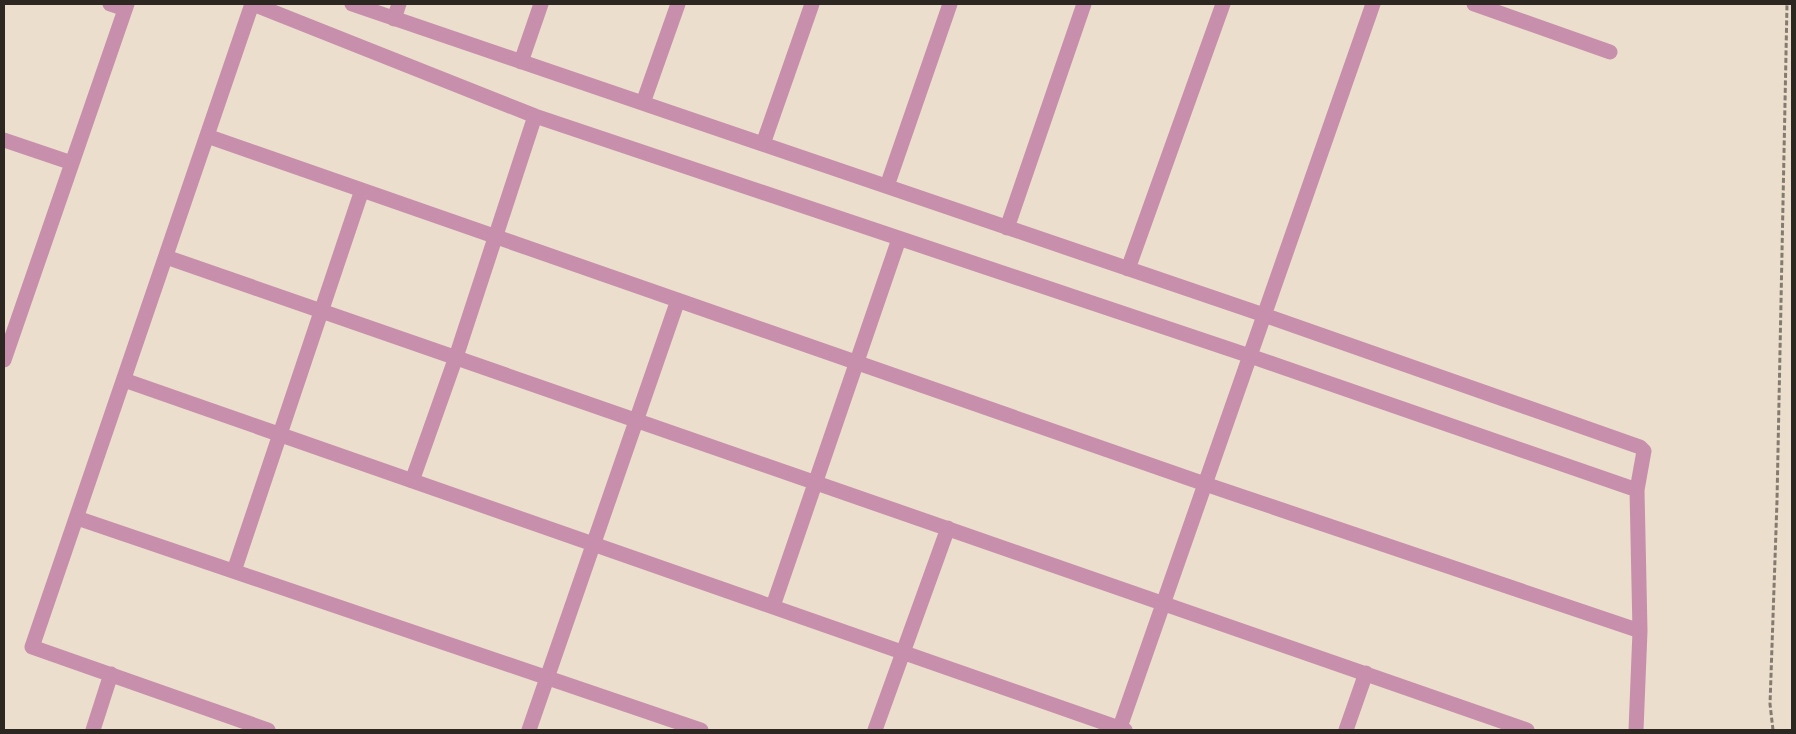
<svg xmlns="http://www.w3.org/2000/svg" width="1796" height="734" viewBox="0 0 1796 734" font-family="Arial,sans-serif">
  <rect width="100%" height="100%" fill="#ebdecc"/>
  <g fill="none" stroke-linecap="round" stroke-linejoin="round">
    <path stroke="#847b70" stroke-width="3" stroke-dasharray="5 2.5" stroke-linecap="butt" d="M1773,730L1770,704L1777,501L1787,4"/>
    <path stroke="#c88fad" stroke-width="15" d="M110,4L125,9
      M252,4L32,647L268,730
      M253,4L535,116L1250,356L1637,490
      M352,4L1264,315L1640,447L1644,451L1637,490L1640,631L1636,730
      M1474,4L1610,52
      M394,19L399,4
      M521,62L541,4
      M643,103L678,4
      M207,136L1205,484L1640,631
      M4,140L72,163
      M763,144L812,4
      M887,186L950,4
      M1007,228L1084,4
      M166,257L1527,730
      M1128,269L1223,4
      M4,360L127,4
      M124,380L1125,730
      M412,481L456,357L535,116
      M77,518L701,730
      M234,571L362,190
      M773,606L899,239
      M93,730L111,674
      M529,730L678,300
      M875,730L948,528
      M1119,730L1373,4
      M1346,730L1366,673"/>
  </g>
  <rect width="1796" height="734" fill="none" stroke="#2c2721" stroke-width="10"/>
</svg>
